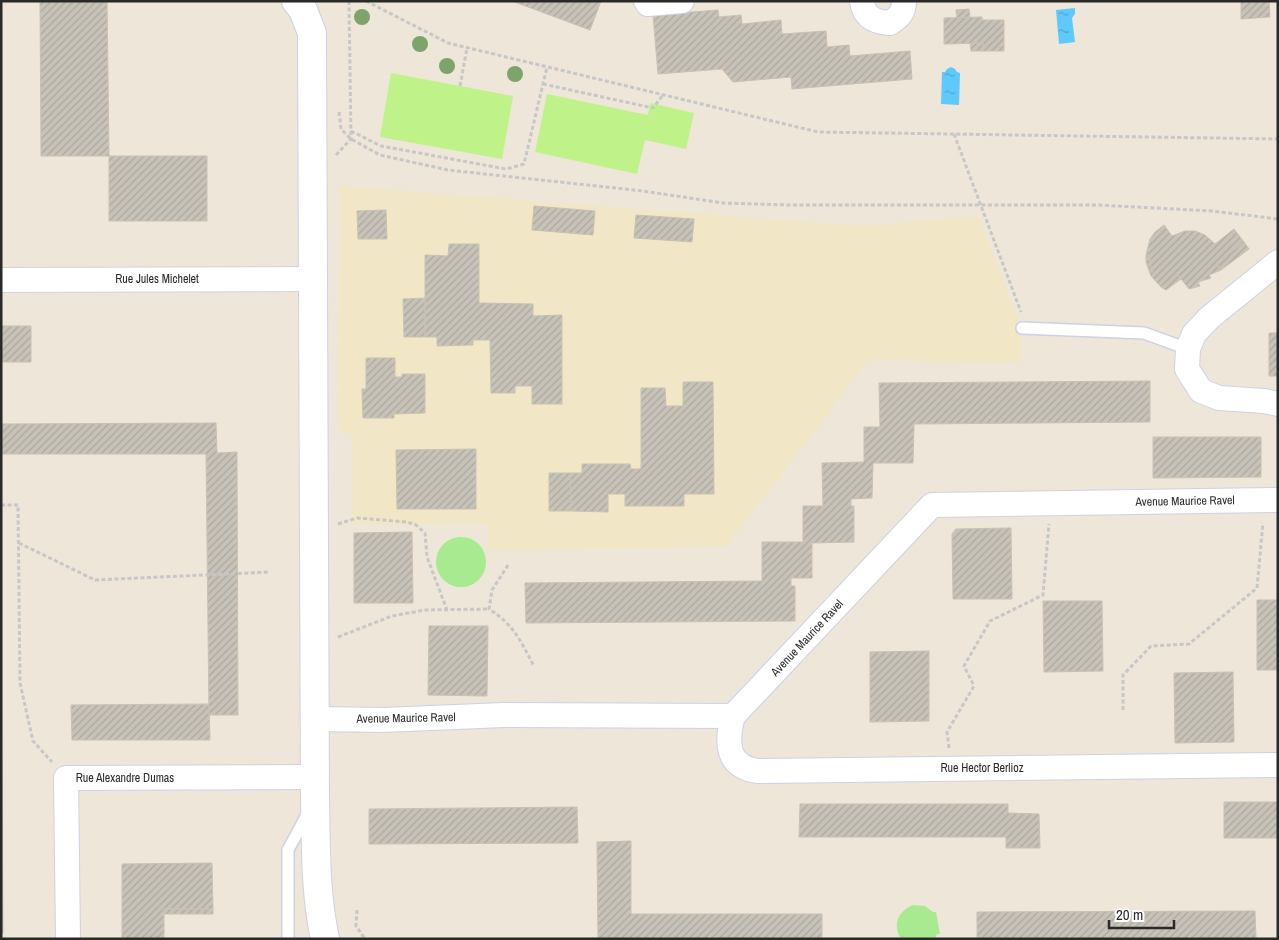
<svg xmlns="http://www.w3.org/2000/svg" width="1279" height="940" viewBox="0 0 1279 940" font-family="'Archivo Narrow',sans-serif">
  <defs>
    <pattern id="water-ripples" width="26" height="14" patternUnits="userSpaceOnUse" patternTransform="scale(1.25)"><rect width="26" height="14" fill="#5fc9fc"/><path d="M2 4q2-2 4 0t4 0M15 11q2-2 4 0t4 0" fill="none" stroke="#4ea3cc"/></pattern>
    <pattern id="building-hatch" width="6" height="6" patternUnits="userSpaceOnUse" patternTransform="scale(1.25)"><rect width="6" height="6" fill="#c8c3b9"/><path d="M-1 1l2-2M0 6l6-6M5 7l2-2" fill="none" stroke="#aca89f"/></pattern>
  </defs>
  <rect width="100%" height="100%" fill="#ede6d9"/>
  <path fill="#f1e6c6" d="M339,186L859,226L978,216L1022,328V363L869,360L727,546L487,551L488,525H353L352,435L338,430Z"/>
  <path fill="#a8ea8f" d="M436 562a25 25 0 1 1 50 0a25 25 0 1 1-50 0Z
    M913,905L925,906L933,912H936L940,934H937L935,939H901C892,925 898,911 913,905Z"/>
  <path fill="#bff389" d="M391,73L513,96L502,159L380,137Z
    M547,94L648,115L650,103L694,113L686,149L645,140L637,174L535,152Z"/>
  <path fill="url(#water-ripples)" d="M1075,8V14L1072,18L1075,42L1059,44L1056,10Z
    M951,67L955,69L957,72L960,73L959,105L941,104L942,72H945L947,69Z"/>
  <path fill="url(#building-hatch)" stroke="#c9c2b2" d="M40,1H107L109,156H41Z
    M512,1H601L590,30Z
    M1241,1H1269L1270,17L1241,19Z
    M969,9L970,17L957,18L956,10Z
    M718,10L719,17L741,15L742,24L781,20L782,34L826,31L827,47L849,45L850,56L910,51L912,79L792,89L791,77L733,82L722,69L658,74L653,15Z
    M982,17V20H1004V51H983V43L944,44V18Z
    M970,43H983V51H971Z
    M109,156H207V221H109Z
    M534,206L595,211L593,235L532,230Z
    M386,210L387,239H358L357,211Z
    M636,215L694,219L692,242L634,238Z
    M1164,225L1172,236L1185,231H1195L1205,235L1215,244L1234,229L1244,242L1216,264L1221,270L1209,275L1211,278L1198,282L1200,286L1189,289L1178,275L1161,287L1151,276L1154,274L1150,265V255H1146L1150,239L1155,232Z
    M1244,242L1249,249L1221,270L1216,264Z
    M449,244H479V303L533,304V316L562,315V404H532V386H515V393H491L490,340H473V345L437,346V337H425V255L448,256Z
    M1146,255H1150V265L1154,274L1151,276L1146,262Z
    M1178,275L1181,279L1166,290L1161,287Z
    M425,298V337H404L403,299Z
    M1,326H31V362H1Z
    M1269,333H1278V376H1269Z
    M366,358H395V377H402V374H425V413L394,414V418H363L362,390V389H366Z
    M1150,381V422L914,424L913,463H873L872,498L851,499V506H854V542L812,543V578H791V586H795V621L526,623L525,583L762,581V542H803V506H823L822,463L864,462V427H880L879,383Z
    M683,382H713L714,494H684V506H625V494H608V512L571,511L570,473H582V464H630L631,469H641V388H665L666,406H683Z
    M216,423L217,453L237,452L238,715H209L206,454H1V424Z
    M1153,437H1261V477L1153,478Z
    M476,449V509H397L396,450Z
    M549,473H570L571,511H549Z
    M1011,528L1012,599H953L952,534L956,529Z
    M412,532L413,603H354V533Z
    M1257,600H1278V670H1257Z
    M1043,601H1102L1103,671L1044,672Z
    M429,626H488L487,696L428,695Z
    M1,636L3,933H1Z
    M929,651V721L870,722V652Z
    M1233,672L1234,742L1175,743L1174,673Z
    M209,704L210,740H72L71,705Z
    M1224,802H1278V838H1224Z
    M800,804H1008V813L1039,814L1040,848H1006V837H799Z
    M577,807L578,843L369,844V809Z
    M631,841V914H822V939H598L597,842Z
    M212,863L213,909H164V939H122V864Z
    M164,909H213V914H164Z
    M1255,911L1256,939H977V912Z"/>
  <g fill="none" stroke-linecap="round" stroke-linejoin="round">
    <defs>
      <path id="lane" d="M1022,328L1144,333L1188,349
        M288,939V850L309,811"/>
      <path id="street" d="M646,1L648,4L682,1
        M862,1C864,18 875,22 890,23C899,17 904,13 904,1
        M1278,262L1209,318L1194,334L1188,349L1187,369L1201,391L1219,398L1264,401L1278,404
        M1,280L313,279
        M733,716C726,742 726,767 758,771L1278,765
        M314,719L383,720L504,715L733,716L932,505L1278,500
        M68,939L66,778L314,777"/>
      <path id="secondary" d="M296,1L303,10L312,33L315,799C316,846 315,893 325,939"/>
    </defs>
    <use href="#lane" stroke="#ced1e4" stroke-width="14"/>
    <use href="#street" stroke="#ced1e4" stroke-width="26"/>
    <use href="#secondary" stroke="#ced1e4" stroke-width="30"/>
    <path stroke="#c7c7c7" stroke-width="3" stroke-dasharray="4 2.5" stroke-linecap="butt" d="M366,1L448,43L818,132L1278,139
      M543,84L653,108L663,95
      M460,86L467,48
      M339,112L341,129L351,139L380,155L448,170L643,191L723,203L789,205H1098L1212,211L1278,219
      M351,131L381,146L506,169L524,164L547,67
      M954,134L1021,312
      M336,155L351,139L349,1
      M1,505H18L20,683L33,741L52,762
      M338,524L357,518L407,522L416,525L425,533L427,557L447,610
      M19,543L95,580L269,572
      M508,565L492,590L489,609C514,625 520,640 534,666
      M338,637L392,616L425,610L489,609
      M1123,710V675L1151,646L1189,644L1257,588L1263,523
      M949,748L947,732L974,686L964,666L990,621L1043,595L1049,524
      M357,910L356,926L365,939"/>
    <use href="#lane" stroke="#fff" stroke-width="11"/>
    <use href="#street" stroke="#fff" stroke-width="24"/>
    <use href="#secondary" stroke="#fff" stroke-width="28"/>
  </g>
  <g fill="#7ca46b">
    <circle cx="362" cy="17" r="8"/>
    <circle cx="420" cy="44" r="8"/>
    <circle cx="447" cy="66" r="8"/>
    <circle cx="515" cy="74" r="8"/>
  </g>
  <g text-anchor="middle" stroke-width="4.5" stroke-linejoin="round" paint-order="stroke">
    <g font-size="12" fill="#292929" stroke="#fff">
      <text x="157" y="283">Rue Jules Michelet</text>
      <text transform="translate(1185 501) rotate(-1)" y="4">Avenue Maurice Ravel</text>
      <text transform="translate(807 638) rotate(-47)" y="4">Avenue Maurice Ravel</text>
      <text transform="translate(406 718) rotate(-1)" y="4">Avenue Maurice Ravel</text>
      <text x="982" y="772">Rue Hector Berlioz</text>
      <text x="125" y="782">Rue Alexandre Dumas</text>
    </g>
  </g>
  <rect width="1279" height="940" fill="none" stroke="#292929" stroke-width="5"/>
  <path d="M1109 920v8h65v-8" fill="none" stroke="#292929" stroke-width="2.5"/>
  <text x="1116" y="920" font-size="15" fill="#292929" stroke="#ffffff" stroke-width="4" paint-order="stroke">20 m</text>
</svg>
